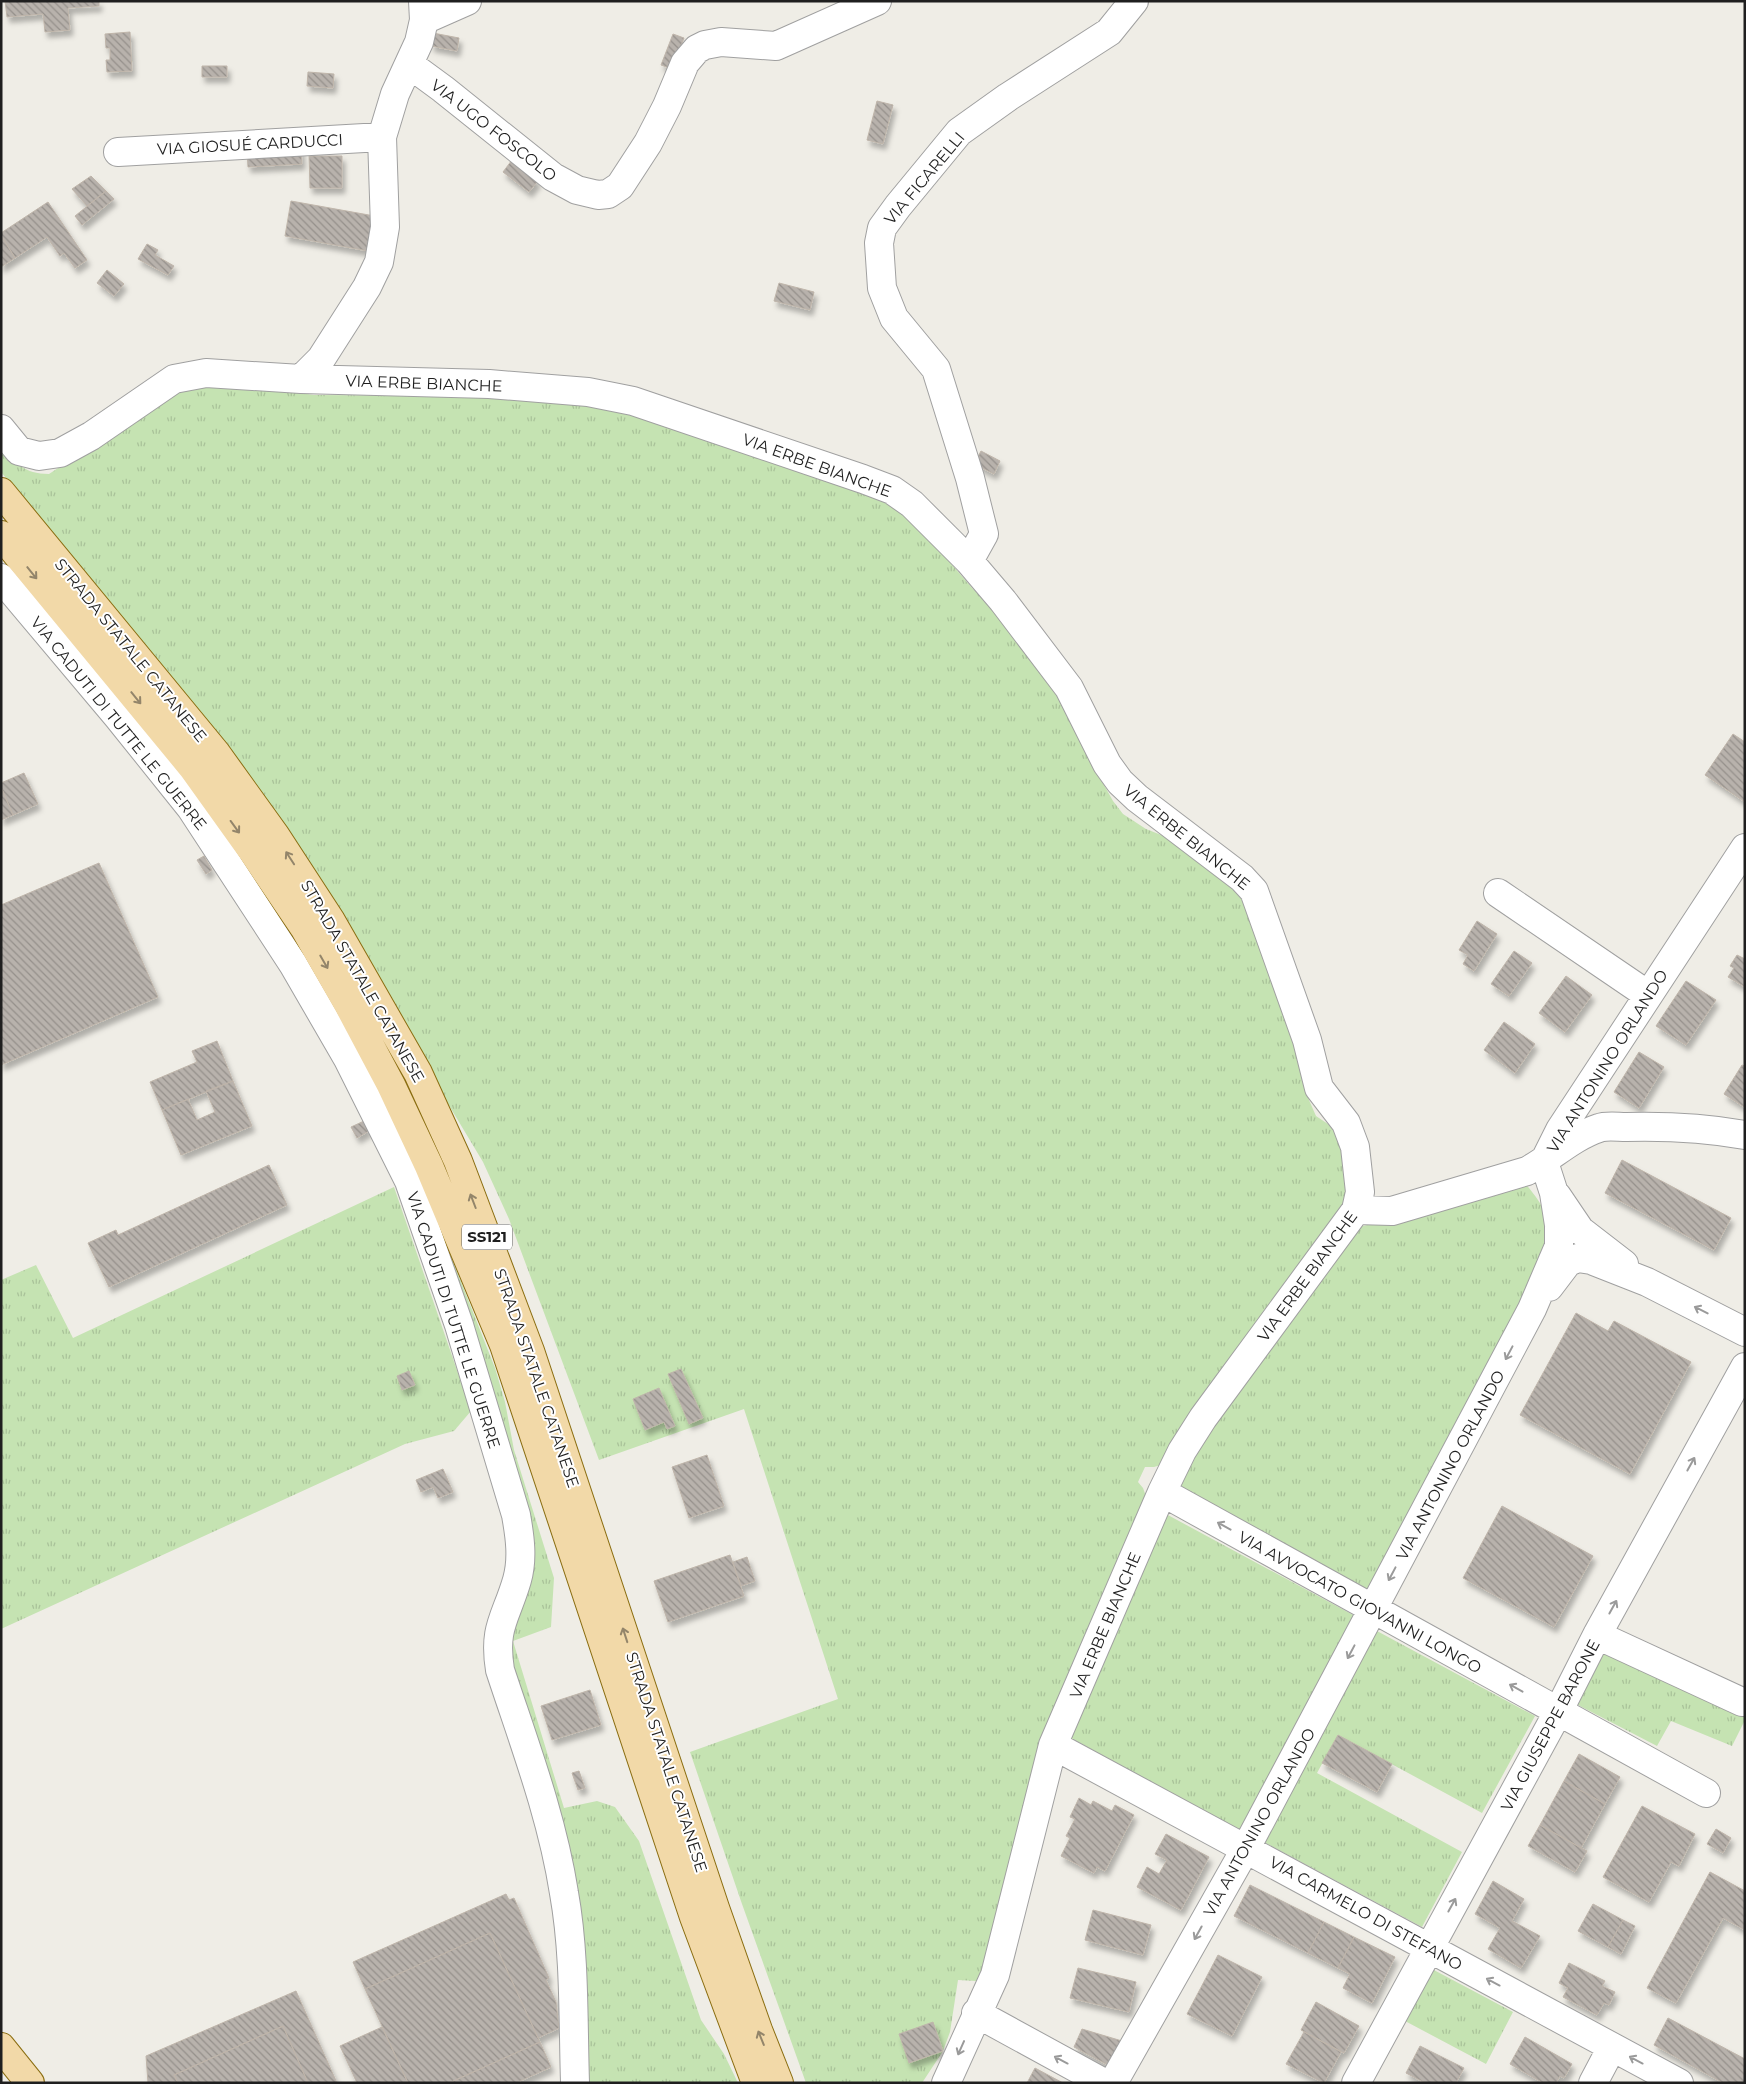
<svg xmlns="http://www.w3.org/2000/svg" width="1746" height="2084" viewBox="0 0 1746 2084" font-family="Montserrat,sans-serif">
  <defs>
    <pattern id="grass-tufts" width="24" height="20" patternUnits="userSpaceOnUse" patternTransform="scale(1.25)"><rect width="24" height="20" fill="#c5e3b2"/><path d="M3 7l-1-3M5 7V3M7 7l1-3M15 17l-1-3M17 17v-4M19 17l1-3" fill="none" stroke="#a9c299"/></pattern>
    <pattern id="building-back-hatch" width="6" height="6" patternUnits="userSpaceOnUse" patternTransform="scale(1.25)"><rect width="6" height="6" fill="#b8b2ac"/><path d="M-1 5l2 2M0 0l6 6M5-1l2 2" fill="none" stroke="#95908b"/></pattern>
    <filter id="shadow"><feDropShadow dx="3" dy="5.5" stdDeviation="2.5" flood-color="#0004"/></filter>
  </defs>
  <rect width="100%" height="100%" fill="#efede6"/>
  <path fill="url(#grass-tufts)" d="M207,383L251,386L314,395L491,396L629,409L894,502L910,516L973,589L995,606L1061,694L1099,776L1113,801L1123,814L1146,829L1179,842L1244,898L1286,1006L1309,1100L1316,1116L1331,1126L1343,1138L1348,1194L1338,1216L1164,1464L1154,1467H1145L1138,1482L1143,1488L1147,1499L987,1967L976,1981L958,1980L950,2032L943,2051L922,2083H806L742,1904L690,1752L838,1699L744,1409L599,1460L509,1219L483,1162L444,1097L392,998L353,933L302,851L233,755L182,690L1,472V445C16,463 24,474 49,474L175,391Z
    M1524,1182C1550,1213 1553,1222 1542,1262L1369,1592L1176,1484L1201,1438L1356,1228Z
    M394,1187L471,1411L454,1431L405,1444L1,1629V1280L36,1265L73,1338Z
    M445,1241L495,1368L505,1402L514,1450L554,1578L551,1627L513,1641L564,1808L597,1801L615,1807L639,1841L701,2020L724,2054L738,2083H588L578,1892L565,1837L509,1664V1450Z
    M1166,1514L1357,1617L1242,1832L1071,1738L1069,1732Z
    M1377,1631L1535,1716L1482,1813L1338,1735L1317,1773L1462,1852L1422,1927L1262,1841Z
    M1605,1652L1745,1715V1720L1732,1746L1671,1721L1657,1746L1576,1704Z
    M1432,1969L1513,2012L1486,2064L1405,2021Z"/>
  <path fill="url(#building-back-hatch)" stroke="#bfb5aa" filter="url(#shadow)" d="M5,1H99V6L68,8L70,30L45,32L43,14L7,17Z
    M130,32L132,71L107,72L106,60H110V48H106L105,34Z
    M433,33L459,38L457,51L431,46Z
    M673,34L684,38L672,69L661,65Z
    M202,66H227V77H202Z
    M308,72L334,74L333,88L307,86Z
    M877,101L893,105L883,144L867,140Z
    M301,148L302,164L248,167L247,151Z
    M309,156H342V188H310Z
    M512,160L538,181L529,192L503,172Z
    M91,176L106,191L87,206L72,189Z
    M106,191L114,199L82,225L75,216Z
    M291,201L380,217L374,252L285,236Z
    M48,202L87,260L75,268L64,253L60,256L47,237L15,258L1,235V233Z
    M1,235L15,258L1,267Z
    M147,244L158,250L155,255L174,266L168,275L138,259Z
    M107,270L124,284L114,296L97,283Z
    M779,283L814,292L810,310L774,301Z
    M981,451L1000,461L994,474L974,464Z
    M1733,734L1745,742V802L1705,775Z
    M24,773L38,804L13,815L1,787V783Z
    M1,787L13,815L1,820Z
    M204,856L212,870L206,874L197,860Z
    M99,863L158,997L1,1065V905Z
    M1477,921L1497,934L1474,971L1463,964L1468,955L1459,950Z
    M1514,951L1532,963L1509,996L1491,984Z
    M1737,955L1745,959V987L1728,977L1734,968L1730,966Z
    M1566,976L1592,995L1565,1032L1539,1013Z
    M1686,981L1716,1000L1686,1045L1656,1026Z
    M1504,1022L1535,1044L1515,1073L1484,1050Z
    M217,1041L233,1081L162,1110L150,1082L197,1062L192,1051Z
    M1639,1052L1664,1067L1639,1108L1614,1092Z
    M1742,1065L1745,1066L1744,1107L1724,1094Z
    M233,1081L252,1126L181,1155L162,1110L188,1099L197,1120L215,1112L206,1091Z
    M364,1121L369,1131L357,1138L351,1127Z
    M1622,1160L1731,1218L1714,1250L1605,1193Z
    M269,1165L287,1205L109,1287L88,1243L116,1230L118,1235Z
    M1576,1313L1608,1331L1614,1321L1691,1362L1630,1474L1520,1415Z
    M681,1369L703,1418L689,1424L668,1374Z
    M409,1371L415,1385L402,1390L397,1376Z
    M659,1388L675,1426L667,1429L664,1422L645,1430L633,1399Z
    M707,1455L724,1506L689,1518L672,1467Z
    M443,1469L453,1492L438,1498L433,1487L421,1492L416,1480Z
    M1502,1506L1593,1556L1554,1627L1463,1578Z
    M730,1555L744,1596L668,1622L654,1581Z
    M747,1557L755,1581L741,1586L733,1562Z
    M590,1690L601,1725L552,1740L541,1706Z
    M1338,1735L1392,1764L1377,1792L1322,1763Z
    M1579,1754L1620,1777L1605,1804L1564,1781Z
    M579,1771L585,1788L578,1790L572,1773Z
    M1564,1781L1605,1804L1581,1848L1540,1825Z
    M1079,1798L1091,1805L1093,1801L1112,1811L1115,1805L1134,1815L1105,1871L1097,1867L1094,1873L1061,1856L1070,1838L1066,1836L1075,1819L1070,1817Z
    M1642,1806L1695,1834L1679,1866L1671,1862L1649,1902L1603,1877Z
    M1540,1825L1587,1851L1575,1872L1528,1846Z
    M1716,1829L1731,1838L1723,1853L1707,1844Z
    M1166,1834L1209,1857L1181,1910L1137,1887L1147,1867L1159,1874L1167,1860L1155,1854Z
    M1710,1872L1745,1891V1930L1723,1918L1676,2003L1647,1988Z
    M1493,1881L1524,1899L1512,1921L1540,1936L1521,1968L1488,1949L1500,1928L1475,1914Z
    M1250,1885L1324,1922L1308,1953L1234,1916Z
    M506,1894L509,1900L514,1898L549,1978L546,1980L556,2002L559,2028L538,2038L490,1933L365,1989L353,1962Z
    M1593,1904L1623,1920L1608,1947L1578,1931Z
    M1093,1910L1151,1925L1143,1955L1085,1940Z
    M1623,1920L1635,1926L1621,1954L1608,1947Z
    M1324,1922L1354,1937L1338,1968L1308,1953Z
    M490,1933L540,2042L449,2083H408L365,1989Z
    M1354,1937L1395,1957L1372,2003L1343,1988L1350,1974L1338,1968Z
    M1218,1955L1262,1977L1232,2036L1187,2014Z
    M1569,1963L1605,1981L1602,1986L1615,1992L1609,2005L1604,2003L1597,2015L1563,1997L1568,1988L1559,1983Z
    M1078,1968L1136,1982L1129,2012L1070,1998Z
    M296,1991L337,2083H308L283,2026L174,2075L178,2083H148L146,2056Z
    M1316,2002L1359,2026L1344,2053L1301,2030Z
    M1668,2018L1745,2059V2083H1723L1654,2045Z
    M933,2022L943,2051L909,2063L899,2034Z
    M283,2026L308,2083H178L174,2075Z
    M382,2027L408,2083H357L340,2046Z
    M1082,2029L1122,2041L1108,2065L1074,2047Z
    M1304,2032L1341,2052L1324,2083L1286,2064Z
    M1525,2037L1572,2064L1564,2078L1560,2076L1556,2083H1543L1510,2064Z
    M540,2042L551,2067L516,2083H449Z
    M1420,2046L1464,2068L1456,2083H1425L1406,2073Z
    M1035,2068L1063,2083H1027Z"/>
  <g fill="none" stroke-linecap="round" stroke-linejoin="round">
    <defs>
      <path id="minor" d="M424,20L467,1
        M409,64L443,89L553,177L577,190L598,195L608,194L620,186L648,143L667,106L685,63L697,49L705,45L721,42L776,46L877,1
        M118,152L382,137
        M301,379L321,359L367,287L379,262L385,227L382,137L395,94L419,42L424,20L423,1
        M1,429L19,451L39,456L60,453L91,436L174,379L206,373L301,379L489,384L588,392L633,401L863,479L892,490L912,504L969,561L1003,601L1069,688L1107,764L1120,782L1137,798L1242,878L1254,891L1307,1040L1319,1088L1346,1123L1355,1147L1360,1192L1356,1210L1203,1418L1182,1451L1162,1492L1053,1745L995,1975L946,2083
        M969,561L984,534L970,478L936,369L894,318L882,288L879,243L882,228L898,206L959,132L1008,97L1109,32L1134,1
        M1,578L118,717L191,808L293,964L348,1059L409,1181L459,1325L516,1515C520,1537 523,1559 517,1580C506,1618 493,1627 500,1670C524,1743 552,1816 564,1893C575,1954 573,2021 575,2083
        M1498,893L1648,995
        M1557,1196L1580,1230L1624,1264
        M1356,1210L1392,1211L1527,1171C1552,1157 1572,1137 1599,1128C1607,1125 1618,1127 1626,1127C1666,1126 1706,1128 1745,1135
        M1549,1287L1568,1262L1578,1258L1591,1260L1647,1282L1745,1332
        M1162,1492L1706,1793
        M1597,1635L1742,1702
        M1053,1745L1679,2083
        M976,2013L1104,2083
        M1113,2083L1246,1848L1532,1309L1559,1246V1225L1554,1193L1544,1162L1560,1130L1745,848
        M1356,2083L1558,1712L1597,1635L1745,1367
        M1593,2083L1612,2047"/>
      <path id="major" d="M1,492L216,753L275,835L331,921L418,1073L458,1161L530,1351L715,1908L758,2030L779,2083
        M1,535L193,768L251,849L305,929L348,1004L391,1085L429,1166L504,1345L694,1917L756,2083
        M1,2047L30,2083"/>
    </defs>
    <use href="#minor" stroke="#a0a0a0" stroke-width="30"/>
    <use href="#major" stroke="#8a6d10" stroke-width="30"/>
    <use href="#minor" stroke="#fff" stroke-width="28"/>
    <use href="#major" stroke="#f2d9a8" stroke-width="28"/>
  </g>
  <defs><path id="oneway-shaft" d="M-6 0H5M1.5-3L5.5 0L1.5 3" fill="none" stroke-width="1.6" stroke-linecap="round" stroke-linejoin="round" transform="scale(1.25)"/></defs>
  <g stroke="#93856a">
    <use href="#oneway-shaft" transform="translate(32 573) rotate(51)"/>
    <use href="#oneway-shaft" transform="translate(136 698) rotate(51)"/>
    <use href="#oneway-shaft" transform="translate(235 827) rotate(54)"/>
    <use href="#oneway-shaft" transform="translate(290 858) rotate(-123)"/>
    <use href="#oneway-shaft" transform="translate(324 962) rotate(60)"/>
    <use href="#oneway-shaft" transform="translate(473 1201) rotate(-111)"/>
    <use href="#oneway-shaft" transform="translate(625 1635) rotate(-108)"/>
    <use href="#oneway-shaft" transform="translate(761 2038) rotate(-112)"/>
  </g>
  <g stroke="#9a9a9a">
    <use href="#oneway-shaft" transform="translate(1701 1310) rotate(-153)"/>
    <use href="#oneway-shaft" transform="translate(1509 1353) rotate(118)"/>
    <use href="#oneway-shaft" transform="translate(1691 1464) rotate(-61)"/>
    <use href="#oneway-shaft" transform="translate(1224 1526) rotate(-151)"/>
    <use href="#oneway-shaft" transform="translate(1392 1574) rotate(118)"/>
    <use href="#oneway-shaft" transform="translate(1613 1607) rotate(-61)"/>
    <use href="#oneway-shaft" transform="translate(1351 1652) rotate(118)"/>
    <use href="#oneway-shaft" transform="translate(1516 1688) rotate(-151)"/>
    <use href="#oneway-shaft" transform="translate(1452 1905) rotate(-61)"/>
    <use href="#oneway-shaft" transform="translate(1198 1933) rotate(119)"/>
    <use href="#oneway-shaft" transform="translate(1493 1982) rotate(-152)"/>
    <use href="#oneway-shaft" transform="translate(961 2048) rotate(114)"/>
    <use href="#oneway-shaft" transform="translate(1061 2060) rotate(-152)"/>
    <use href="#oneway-shaft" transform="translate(1636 2060) rotate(-152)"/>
  </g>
  <g text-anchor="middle" stroke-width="4" stroke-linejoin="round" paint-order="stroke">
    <rect fill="#fff" stroke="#626262" stroke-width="1" x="462" y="1224.5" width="50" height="25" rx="4"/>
    <g font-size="15" font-weight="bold" fill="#1f1f1f">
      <text x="487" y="1242">SS121</text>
    </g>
    <g font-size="16" fill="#1f1f1f" stroke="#fff">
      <text transform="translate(494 130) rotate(38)" y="6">VIA UGO FOSCOLO</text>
      <text transform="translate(250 144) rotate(-3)" y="6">VIA GIOSUÉ CARDUCCI</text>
      <text transform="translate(924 178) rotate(-50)" y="6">VIA FICARELLI</text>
      <text transform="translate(424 383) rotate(2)" y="6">VIA ERBE BIANCHE</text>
      <text transform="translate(817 465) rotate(20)" y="6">VIA ERBE BIANCHE</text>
      <text transform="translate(131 650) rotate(51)" y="6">STRADA STATALE CATANESE</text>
      <text transform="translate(119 723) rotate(51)" y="6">VIA CADUTI DI TUTTE LE GUERRE</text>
      <text transform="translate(1187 837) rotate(39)" y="6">VIA ERBE BIANCHE</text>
      <text transform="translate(363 981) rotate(60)" y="6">STRADA STATALE CATANESE</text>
      <text transform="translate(1607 1061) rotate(-58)" y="6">VIA ANTONINO ORLANDO</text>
      <text transform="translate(1307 1276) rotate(-54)" y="6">VIA ERBE BIANCHE</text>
      <text transform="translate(454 1320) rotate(72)" y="6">VIA CADUTI DI TUTTE LE GUERRE</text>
      <text transform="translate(537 1378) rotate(71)" y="6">STRADA STATALE CATANESE</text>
      <text transform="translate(1450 1465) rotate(-62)" y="6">VIA ANTONINO ORLANDO</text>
      <text transform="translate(1360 1602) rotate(29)" y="6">VIA AVVOCATO GIOVANNI LONGO</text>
      <text transform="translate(1105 1625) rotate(-67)" y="6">VIA ERBE BIANCHE</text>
      <text transform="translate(1550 1725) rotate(-62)" y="6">VIA GIUSEPPE BARONE</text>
      <text transform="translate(667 1762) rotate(72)" y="6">STRADA STATALE CATANESE</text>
      <text transform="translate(1259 1822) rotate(-61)" y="6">VIA ANTONINO ORLANDO</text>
      <text transform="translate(1366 1913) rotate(29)" y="6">VIA CARMELO DI STEFANO</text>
    </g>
  </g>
  <rect width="1746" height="2084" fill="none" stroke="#1f1f1f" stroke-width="5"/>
</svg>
